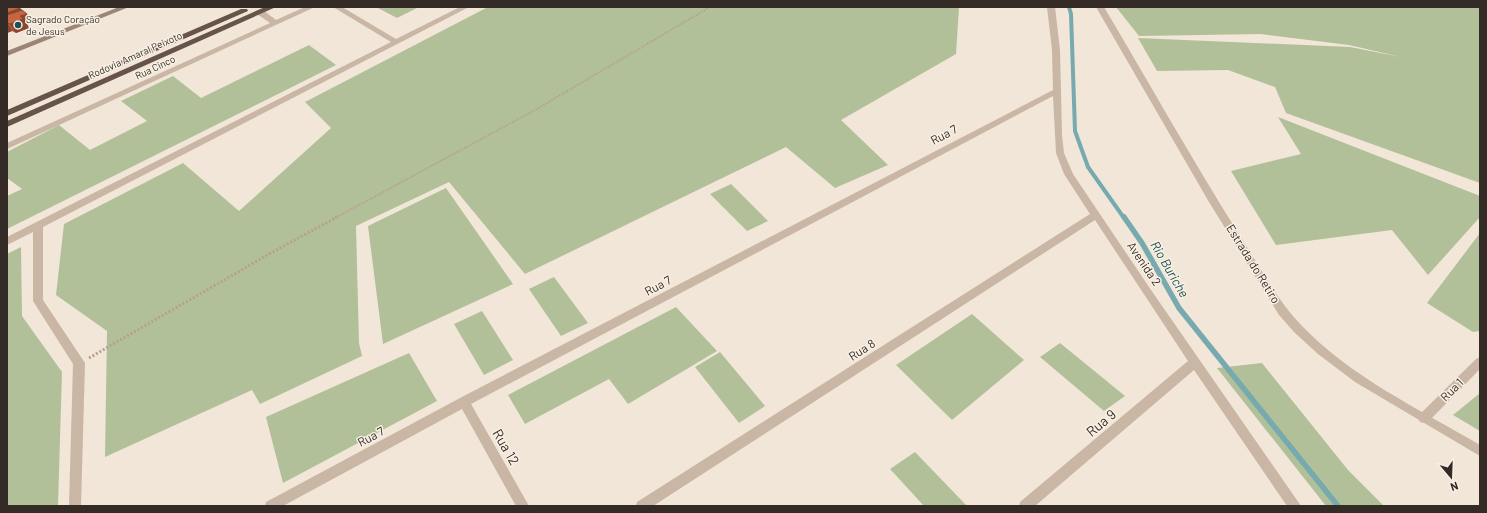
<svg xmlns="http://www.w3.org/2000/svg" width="1487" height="513" viewBox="0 0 1487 513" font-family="Barlow,sans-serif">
  <rect width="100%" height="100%" fill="#f1e6d8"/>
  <path fill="#b2c099" d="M376,7H419L397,18Z
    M488,7H959L956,54L841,120L888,165L835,188L786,147L525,274L449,182L356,226L359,343L362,356L260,404L252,390L105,457L107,331L56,295L64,224L183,163L239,211L331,128L305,102Z
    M1116,7H1480V183L1286,113L1275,87L1228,70L1157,71L1138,38L1350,47L1401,57L1349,45L1261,34L1139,36Z
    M309,45L336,65L7,229V196L22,189L7,178V152L59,125L90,150L147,121L121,101L173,76L201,98Z
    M1278,117L1480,196V217L1428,275L1392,230L1276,245L1231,171L1301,154Z
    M731,184L768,221L747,231L710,194Z
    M446,188L513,284L383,344L368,226Z
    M1480,233V331L1473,332L1427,303Z
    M21,247L22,316L62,372L58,506H7V254Z
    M554,277L588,323L561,336L529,289Z
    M676,307L717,351L628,404L609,379L525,424L508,395Z
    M482,311L513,360L484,375L454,324Z
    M972,314L1024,360L952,420L896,365Z
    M1060,343L1125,396L1104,411L1040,357Z
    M720,352L765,406L739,423L695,367Z
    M409,353L437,401L283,483L266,417Z
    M1262,363L1348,470L1384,506H1326L1217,368Z
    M1480,393V431L1453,415Z
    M915,452L967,506H924L890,469Z"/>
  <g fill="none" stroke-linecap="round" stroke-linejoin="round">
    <path stroke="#77aaae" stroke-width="4" d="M1069,7L1071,14L1075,131L1088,167L1124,218"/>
    <path stroke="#77aaae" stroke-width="5.5" d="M1124,217L1142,243L1179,308L1338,506"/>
    <path stroke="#b5a08f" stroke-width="2" stroke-dasharray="1.5 1.5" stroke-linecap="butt" d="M335,218L535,110L710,7"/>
    <path stroke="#b5a08f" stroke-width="3" stroke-dasharray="2 2" stroke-linecap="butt" d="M89,358L269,254L337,217"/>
    <path fill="#c9b6a4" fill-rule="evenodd" d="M305,7H315L7,149V143L270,23L257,14V10H263L276,20Z
      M333,7H342L396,39L460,7H469L43,227V300L85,363L81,506H69L73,364L33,301V232L7,245V237L391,42Z
      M1047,7H1055L1060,50L1062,135L1064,153L1073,174L1151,290L1301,506H1287L1194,370L1035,506H1019L1020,502L1188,361L1095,220L653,506H636L637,502L1090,214L1064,174L1056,153L1053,96L471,404L529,506H516L462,409L283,506H265L266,502L460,398L1053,90L1052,50Z
      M1480,357V369L1428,422L1424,423L1420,422L1418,418L1420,414L1476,359Z"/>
    <path fill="#c9b6a4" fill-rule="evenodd" d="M1096,7H1104C1149,83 1193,161 1240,236C1259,266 1277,300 1302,326C1351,377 1419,409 1480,445V456L1355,382L1318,354L1294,332L1279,315L1209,202Z"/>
    <path fill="#9c8576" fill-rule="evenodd" d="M119,7H129L7,56V51Z"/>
    <path fill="#66544a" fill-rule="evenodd" d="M265,7H276L7,127V121Z
      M241,9H247L248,11L7,116V110Z"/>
  </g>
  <path fill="#aa5738" d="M7,7L20,8L33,22L27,24L29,28L16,33L12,31L7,33Z"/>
  <path fill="#8b472e" d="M20,8L25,14H27L33,22L27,24L29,28L16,33L10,24L7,19V13Z
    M7,23L12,31L7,33Z"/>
  <path fill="#c66541" stroke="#8b472e" d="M7,7H19L20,8L7,13Z
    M22,10L27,14L20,16L23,19L10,24L7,23V15Z"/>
  <circle fill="#1c5056" stroke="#f9f0e4" stroke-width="1.5" cx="18" cy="25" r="4"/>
  <g text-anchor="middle" stroke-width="3" stroke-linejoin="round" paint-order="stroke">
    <g font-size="10" fill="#342b26" stroke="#f9f0e4" text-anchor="start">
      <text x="26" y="23">Sagrado Coração<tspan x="26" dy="12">de Jesus</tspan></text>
    </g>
    <g font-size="10" fill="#342b26" stroke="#f9f0e4">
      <text transform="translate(135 55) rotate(-24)" y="4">Rodovia Amaral Peixoto</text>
      <text transform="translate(155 67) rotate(-25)" y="4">Rua Cinco</text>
    </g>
    <g font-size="12" fill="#342b26" stroke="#f9f0e4">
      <text transform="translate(944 135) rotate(-28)" y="4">Rua 7</text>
      <text transform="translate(1144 264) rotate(56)" y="4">Avenida 2</text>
      <text transform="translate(1253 264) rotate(58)" y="4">Estrada do Retiro</text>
      <text transform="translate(658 286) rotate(-28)" y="4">Rua 7</text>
      <text transform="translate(862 350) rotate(-33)" y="4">Rua 8</text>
      <text transform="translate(1452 390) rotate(-45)" y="4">Rua 1</text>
      <text transform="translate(371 437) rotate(-28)" y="4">Rua 7</text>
    </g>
    <g font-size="13" font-style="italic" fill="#1c5056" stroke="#f9f0e4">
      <text transform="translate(1170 269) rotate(60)" y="5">Rio Buriche</text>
    </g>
    <g font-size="14" fill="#342b26" stroke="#f9f0e4">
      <text transform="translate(1101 423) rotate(-40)" y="5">Rua 9</text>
      <text transform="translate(506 447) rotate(60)" y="5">Rua 12</text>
    </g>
  </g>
  <rect width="1487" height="513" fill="none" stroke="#342b26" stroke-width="16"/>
  <g transform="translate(1451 477) rotate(161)" stroke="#f9f0e4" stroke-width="3" paint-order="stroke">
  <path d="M0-3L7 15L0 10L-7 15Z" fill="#342b26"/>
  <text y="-6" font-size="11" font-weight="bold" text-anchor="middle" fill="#342b26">N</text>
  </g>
</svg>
